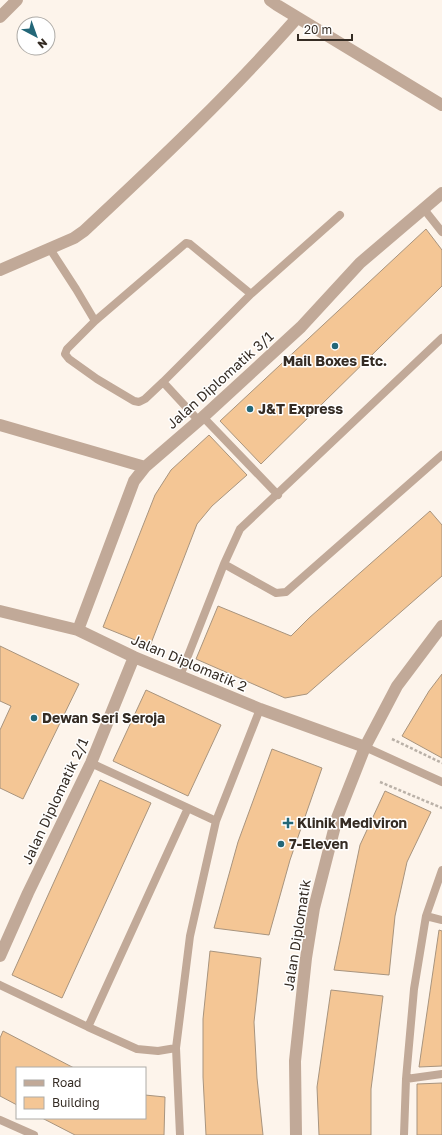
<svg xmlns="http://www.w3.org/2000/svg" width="442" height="1135" viewBox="0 0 442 1135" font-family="'Golos Text',sans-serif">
  <rect width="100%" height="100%" fill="#fdf4eb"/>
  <path fill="#f4c695" stroke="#a8947e" d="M426,229L442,250V286L261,464L220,421Z
    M209,435L247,475L212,506L197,524L150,646L103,627L155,495L171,470Z
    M430,511L442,525V576L307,694L285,698L196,659L218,606L291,636L309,618Z
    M0,646L79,684L23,799L0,788V730L11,706L0,701Z
    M442,674V758L402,736L429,691Z
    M146,690L221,725L188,796L113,761Z
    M272,749L322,768L290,860L269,935L214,928L238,842Z
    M100,780L151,803L62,998L12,975Z
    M385,791L431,812L407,862L395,916L389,975L334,970L360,845Z
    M439,930L442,931V1066L419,1067Z
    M210,951L261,958L254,1022L257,1078L263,1135H206L203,1077V1019Z
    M331,990L383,996L371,1089V1135H319L317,1087Z
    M3,1031L74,1068H17V1105L0,1096V1038Z
    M442,1083V1135H417V1084Z
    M145,1095L165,1097L164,1135H75L42,1118H145Z"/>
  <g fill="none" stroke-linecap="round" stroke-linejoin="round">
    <path stroke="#bab1a8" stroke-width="2.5" stroke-dasharray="3 2" stroke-linecap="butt" d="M392,739L442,763
      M380,782L442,808"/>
    <path stroke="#c1a998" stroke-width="8" d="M423,208L442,232
      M50,249L76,289L95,321L186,243L190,244L251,294L340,215
      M95,321L67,349L65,354L69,359L97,379L134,401L139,402L145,399L163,382L251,294
      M163,382L199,421
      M203,417L278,495
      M224,564L276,593L286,592L442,455
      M180,676L224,564L240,529L442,338
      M365,747L442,782
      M91,763L216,821
      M426,916L442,920
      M0,985L88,1027
      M176,1048L158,1051L137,1049L88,1027L188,808
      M406,1079L442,1074
      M0,1120L34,1135
      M180,1135L176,1048L190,936L216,821L260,709
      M404,1135L406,1079L414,989L426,916L442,870"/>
    <path stroke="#c1a998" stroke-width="12" d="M270,0L277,5L442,105
      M0,17L17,0
      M0,270L74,238L84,231C158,162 230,94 297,18
      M0,425L145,467
      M0,611L78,630L134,657L260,709L365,747
      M78,630L134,481L145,467L203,417L301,327L360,263L442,193
      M0,956L28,893L91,763L134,657
      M296,1135L295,1061L306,958L314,908L337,818L365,747L397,686L442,626"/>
  </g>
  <g fill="#236778" stroke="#fff" stroke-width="1.5">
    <circle cx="335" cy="346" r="4"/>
    <circle cx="250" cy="409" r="4"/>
    <circle cx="34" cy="718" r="4"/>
    <path d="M286 817h4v4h4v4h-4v4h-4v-4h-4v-4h4z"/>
    <circle cx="281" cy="844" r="4"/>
  </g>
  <g text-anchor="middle" stroke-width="3" stroke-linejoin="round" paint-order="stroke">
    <g font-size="14" font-weight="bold" fill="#352c24" stroke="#fff" text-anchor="start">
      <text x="335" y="366" text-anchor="middle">Mail Boxes Etc.</text>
      <text x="258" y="414">J&amp;T Express</text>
      <text x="42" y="723">Dewan Seri Seroja</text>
      <text x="297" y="828">Klinik Mediviron</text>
      <text x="289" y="849">7-Eleven</text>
    </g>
    <g font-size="14" fill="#352c24" stroke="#fff">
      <text transform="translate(220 380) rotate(-42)" y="5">Jalan Diplomatik 3/1</text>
      <text transform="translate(189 663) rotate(23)" y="5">Jalan Diplomatik 2</text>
      <text transform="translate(55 801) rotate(-65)" y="5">Jalan Diplomatik 2/1</text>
      <text transform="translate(297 935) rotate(-81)" y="5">Jalan Diplomatik</text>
    </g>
  </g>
  <rect x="16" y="1067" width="130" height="52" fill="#ffffff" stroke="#aeaba7"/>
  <rect x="24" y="1080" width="20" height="6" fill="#c1a998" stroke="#aeaba7"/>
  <text x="52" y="1087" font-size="12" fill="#352c24">Road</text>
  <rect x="24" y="1097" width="20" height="12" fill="#f4c695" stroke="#aeaba7"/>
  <text x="52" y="1107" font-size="12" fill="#352c24">Building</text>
  <g transform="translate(36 36) rotate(139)"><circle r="19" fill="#ffffff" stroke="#aeaba7"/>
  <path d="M0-3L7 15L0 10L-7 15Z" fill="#236778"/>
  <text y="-6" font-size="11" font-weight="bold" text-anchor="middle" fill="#352c24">N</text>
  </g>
  <path d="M298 34v6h54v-6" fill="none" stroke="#352c24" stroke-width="2"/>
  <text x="304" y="34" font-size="12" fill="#352c24" stroke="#ffffff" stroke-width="3" paint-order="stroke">20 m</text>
</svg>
